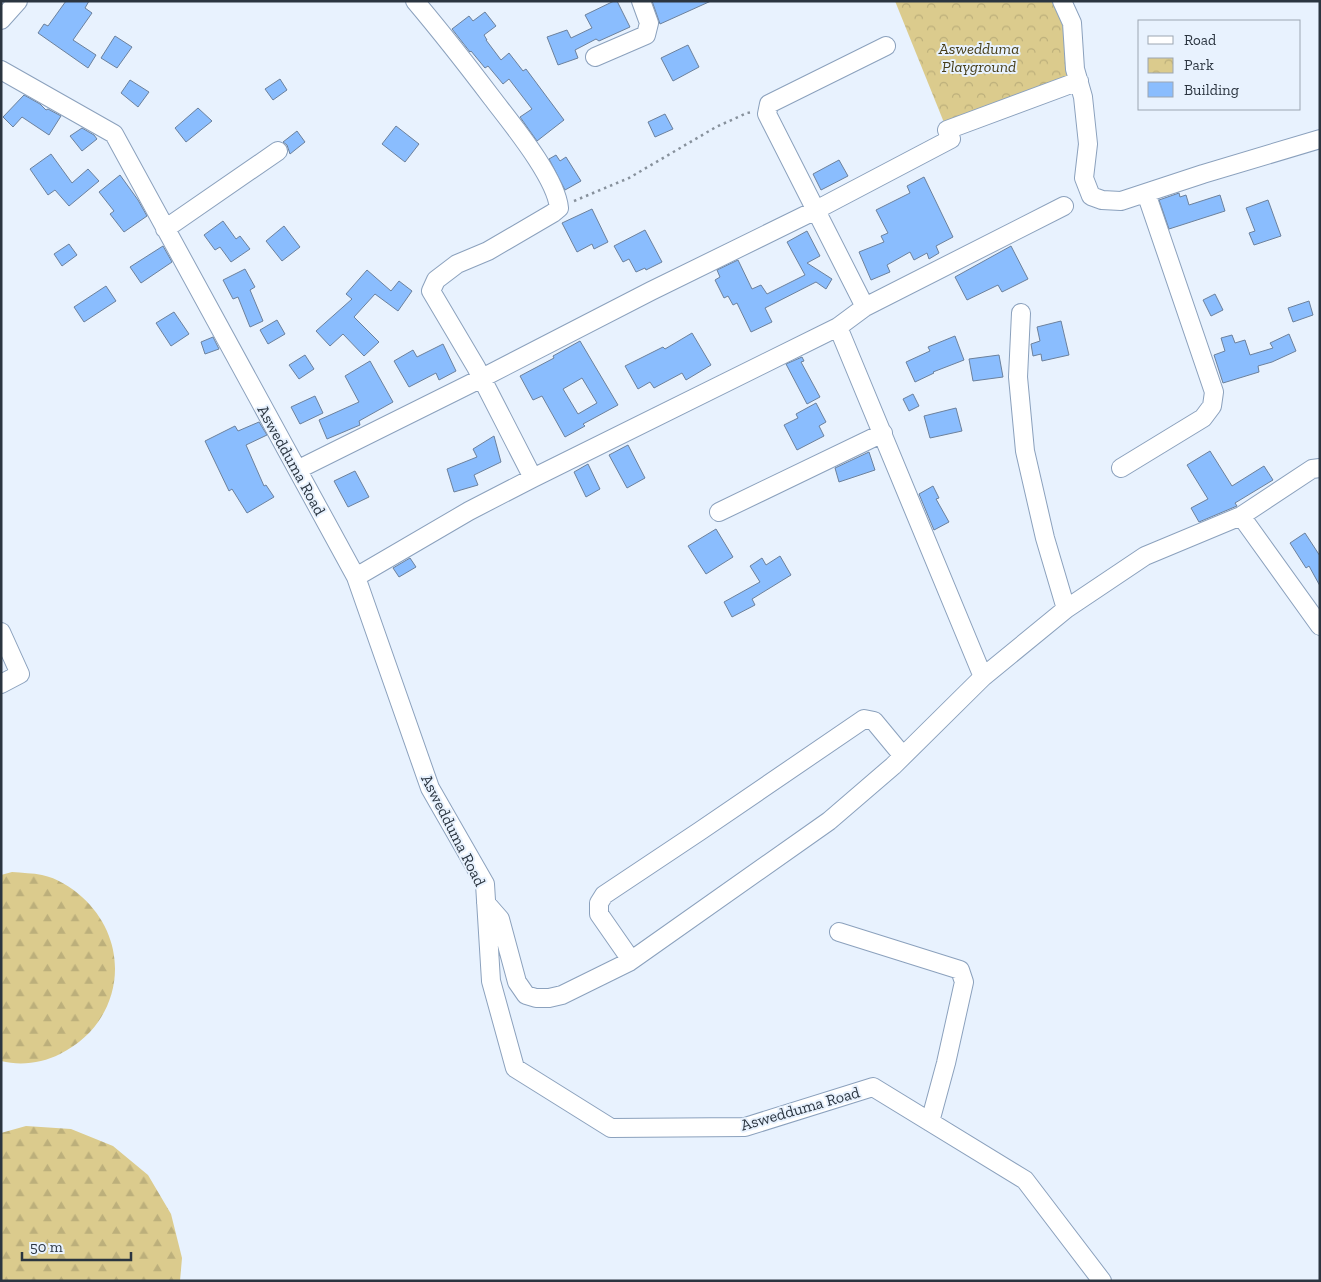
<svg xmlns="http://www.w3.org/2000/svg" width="1321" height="1282" viewBox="0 0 1321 1282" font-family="'Zilla Slab',serif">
  <defs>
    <pattern id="forest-firs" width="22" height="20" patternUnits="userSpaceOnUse" patternTransform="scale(1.25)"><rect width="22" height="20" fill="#dbcb8d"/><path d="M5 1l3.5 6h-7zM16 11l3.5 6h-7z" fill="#bcaf7b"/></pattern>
    <pattern id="park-crowns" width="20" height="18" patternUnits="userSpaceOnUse" patternTransform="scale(1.25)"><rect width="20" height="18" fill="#dbcb8d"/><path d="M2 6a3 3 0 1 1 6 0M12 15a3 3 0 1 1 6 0" fill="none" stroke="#bcaf7b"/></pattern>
  </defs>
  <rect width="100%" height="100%" fill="#e8f2fe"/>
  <path fill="url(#forest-firs)" d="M12,872C22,873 33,873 42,875C57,878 71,887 82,897C134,944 123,1023 60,1054C42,1063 21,1066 1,1061V875Z
    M26,1126L71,1129L113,1146L148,1175L171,1214L182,1258L180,1281H1V1133Z"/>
  <path fill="url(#park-crowns)" d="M895,1H1052L1061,21L1079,81L947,130Z"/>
  <path fill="#8abdfe" stroke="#6c819c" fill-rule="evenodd" d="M66,1H89L85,8L92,13L73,40L96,55L88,68L38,33L44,24L48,26Z
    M614,1H617L630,27L599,41L596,39L575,50L578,58L558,65L547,37L567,30L571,38L592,28L585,15Z
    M652,1H711L660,24Z
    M485,12L496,26L484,35L487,40H486L501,60L509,53L523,71L526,69L564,120L537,141L520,117L532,109L509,79L503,84L488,66L485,68L471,51L470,52L452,29L469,16L473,21Z
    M115,36L132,47L117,68L101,58Z
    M688,45L699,67L673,81L661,58Z
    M280,79L287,90L273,100L265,89Z
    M130,80L149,92L138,107L121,93Z
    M24,95L40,104L46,110L48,109L61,116L49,135L22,117L13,127L3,117Z
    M198,108L212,121L186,142L175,128Z
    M665,114L673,129L655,137L648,122Z
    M396,126L419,144L405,162L382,144Z
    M82,128L94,135L97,139L82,151L70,136Z
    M297,131L305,142L290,154L287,145L283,142Z
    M51,154L72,183L88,169L99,181L69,206L55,190L48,195L30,169Z
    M556,155L560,161L566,157L581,181L565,190L549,159Z
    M839,160L848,176L821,190L813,174Z
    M120,175L138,200L147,216L124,232L110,214L114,211L99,192Z
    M924,177L953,237L936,246L939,253L929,259L927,253L914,260L910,252L887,265L890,272L871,280L859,252L884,242L881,236L888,233L876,210L910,193L907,186Z
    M1179,193L1180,197L1186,195L1189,205L1220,195L1225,211L1169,229L1159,200Z
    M1268,200L1281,236L1254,245L1249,233L1255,231L1246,208Z
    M592,209L608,242L594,249L592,244L577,252L562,223Z
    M223,221L236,239L240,236L250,249L231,262L220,247L215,250L204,235Z
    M284,226L300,247L282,261L266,241Z
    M645,230L662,262L646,270L645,268L636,272L629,259L623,262L614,246Z
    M807,231L820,256L807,263L832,279L826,289L816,282L765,308L772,322L751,332L737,303L733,305L728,296L724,298L715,280L720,277L717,270L738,260L752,289L761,285L767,294L805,275L787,242Z
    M69,244L77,255L62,266L54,254Z
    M163,246L172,262L141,283L130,267Z
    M1011,246L1028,279L1002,292L998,285L967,300L955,277Z
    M245,269L255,287L250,290L263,321L250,327L238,297L233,299L223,280Z
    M367,270L391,291L399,281L412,291L398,311L375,294L354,317L379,342L364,356L343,334L330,346L316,331L352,299L346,294Z
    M106,286L116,301L84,322L74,307Z
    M1215,294L1223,310L1211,316L1203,300Z
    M1309,301L1313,315L1293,322L1288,308Z
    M174,312L189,334L171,346L156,323Z
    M277,320L285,334L268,344L260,330Z
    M1061,321L1069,355L1042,361L1041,354L1033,356L1031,344L1040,341L1037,327Z
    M692,333L711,365L686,380L682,373L654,388L650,382L638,389L625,366L663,347L665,349Z
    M1289,334L1296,351L1272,362L1258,366L1259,372L1223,383L1214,355L1225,351L1221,338L1232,335L1235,343L1245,340L1250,355L1273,348L1270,343Z
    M955,336L964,360L933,372L934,373L915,382L906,362L930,351L928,347Z
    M213,337L219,349L205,354L201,342Z
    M580,341L618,405L583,424L585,426L565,437L542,396L533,400L520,376L554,358L553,356ZM582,378L597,403L578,414L563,389Z
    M443,344L456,371L439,380L436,373L409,387L394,361L413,350L417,357Z
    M305,355L314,369L299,379L289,365Z
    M999,355L1003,377L973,381L969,359Z
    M802,357L804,361L801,362L820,397L807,404L786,364Z
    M370,361L393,402L359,421L360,425L327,439L319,420L359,402L345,376Z
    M913,394L919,406L909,411L903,399Z
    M315,396L323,413L300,424L291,407Z
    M816,403L826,422L819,426L824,436L797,450L784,425L798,418L796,414Z
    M956,408L962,431L930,438L924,416Z
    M259,422L267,435L246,445L264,486L266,485L274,497L247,513L232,489L229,491L205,441L235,426L238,431Z
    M494,436L501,462L474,475L478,485L454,492L447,469L477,457L473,449Z
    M628,445L645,478L627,488L609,455Z
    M1210,451L1232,486L1264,466L1273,480L1235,503L1237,506L1199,522L1191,508L1208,499L1187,465Z
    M869,452L875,470L839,482L835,468Z
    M588,464L600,489L586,497L574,472Z
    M355,471L369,497L348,507L334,481Z
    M933,486L939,498L936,499L949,522L934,530L919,494Z
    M716,529L733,557L706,574L688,546Z
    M1305,533L1320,556V586L1309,566L1306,568L1290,543Z
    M780,556L791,575L752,599L755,605L732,617L724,602L760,582L750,566L762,558L766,565Z
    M410,558L416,567L399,577L393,568Z"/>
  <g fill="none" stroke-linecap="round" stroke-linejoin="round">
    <defs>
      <path id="minor" d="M415,1C442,33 467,65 492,98C511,123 556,177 559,208L553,213L488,251L457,264L436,280L431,291L476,367L533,478
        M1062,1L1072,23L1075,69L1083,97L1088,144L1084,178L1091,196L1102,200L1121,201L1203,174L1320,139
        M1,20L18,1
        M595,57L646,35L649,23L641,1
        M1,70L114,134L356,577L430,788L485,884L491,981L515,1068L611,1128L745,1127L873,1087L1025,1180L1102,1281
        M165,229L278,151
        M865,307L767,114L769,104L886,46
        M838,327L865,307L1064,206
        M303,467L482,378L651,291L816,210L951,139L947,130L1079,81
        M1121,468L1203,418L1212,406L1214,392L1146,193
        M719,512L883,433
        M1241,516L1320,626
        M356,577L469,511L533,478L838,327L983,677L893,766L829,821L629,962L562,995L549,998H536L526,995L517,982L500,919L486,903
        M1066,609L1145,556L1241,516L1312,469L1320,468
        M1,632L20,674L1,684
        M983,677L1066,609L1045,538L1025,451L1018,377L1021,313
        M839,932L960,970L964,982L946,1063L930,1122
        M631,960L599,914V903L604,895L700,831L864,719L874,721L903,756"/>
    </defs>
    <use href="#minor" stroke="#8ba1bd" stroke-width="20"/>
    <path stroke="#87919c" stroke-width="2.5" stroke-dasharray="2.5 4" stroke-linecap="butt" d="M574,201L629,178L716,127L747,113L752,112"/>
    <use href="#minor" stroke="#fff" stroke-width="18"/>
  </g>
  <g text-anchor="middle" stroke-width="4" stroke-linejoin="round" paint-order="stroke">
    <g font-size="16" font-style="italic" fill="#473e19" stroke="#e8f2fe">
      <text x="979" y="54">Aswedduma<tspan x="979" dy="18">Playground</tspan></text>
    </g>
    <g font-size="16" fill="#2b3540" stroke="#e8f2fe">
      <text transform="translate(292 460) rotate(61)" y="6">Aswedduma Road</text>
      <text transform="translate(454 830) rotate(63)" y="6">Aswedduma Road</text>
      <text transform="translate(800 1108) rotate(-16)" y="6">Aswedduma Road</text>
    </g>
  </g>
  <rect width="1321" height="1282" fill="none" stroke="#2b3540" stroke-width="5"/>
  <rect x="1138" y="20" width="162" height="90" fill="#e8f2fe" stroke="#9ca6b2"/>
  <rect x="1148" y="36" width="25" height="8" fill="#ffffff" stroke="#9ca6b2"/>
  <text x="1184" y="45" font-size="15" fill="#2b3540">Road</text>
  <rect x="1148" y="58" width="25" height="15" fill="url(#park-crowns)" stroke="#9ca6b2"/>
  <text x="1184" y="70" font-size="15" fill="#2b3540">Park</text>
  <rect x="1148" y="82" width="25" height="15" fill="#8abdfe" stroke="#9ca6b2"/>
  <text x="1184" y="95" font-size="15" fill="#2b3540">Building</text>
  <path d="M22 1252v8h109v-8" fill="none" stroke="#2b3540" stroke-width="2.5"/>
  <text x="30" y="1252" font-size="15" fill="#2b3540" stroke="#e8f2fe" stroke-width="4" paint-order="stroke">50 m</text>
</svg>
